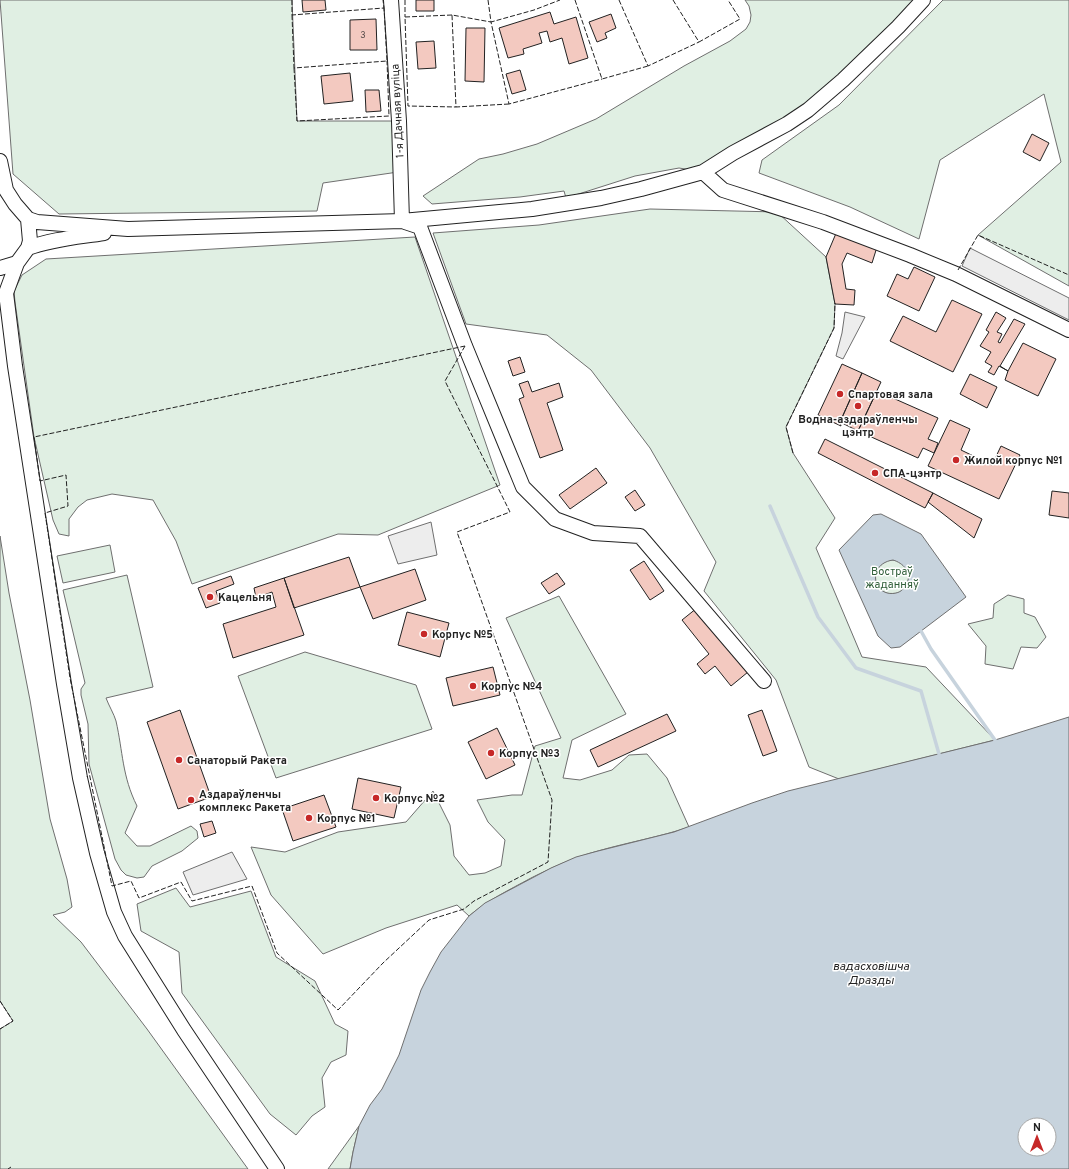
<svg xmlns="http://www.w3.org/2000/svg" width="1069" height="1169" viewBox="0 0 1069 1169" font-family="Overpass,sans-serif">
  <rect width="100%" height="100%" fill="#fff"/>
  <path fill="#e0efe3" stroke="#6f6f6f" d="M0,0H292L297,121H399L398,172L323,183L317,211L59,214L13,174Z
    M745,0H923L843,80L703,172L679,168L635,176L566,198L564,191L520,197L432,204L423,196L479,159L503,154L537,144L596,119L684,66L730,41L746,29L750,22L751,15L749,6Z
    M943,0H1069V286L978,235L1061,162L1044,94L940,160L919,239L850,207L759,173L762,160L839,105Z
    M650,209L777,212L826,257L835,304L834,328L786,427L793,453L835,518L816,548L862,657L926,667L995,740L839,779L809,767L776,680L704,591L716,562L650,448L591,370L547,335L466,324L433,233L539,225Z
    M415,237L500,485L378,535L338,534L192,584L176,541L153,500L112,494L87,500L78,507L69,519V536L59,534L53,520L34,437L15,302L14,291L22,275L46,259Z
    M0,536L9,593L30,700L50,819L67,879L72,907L65,912L53,915L81,942L147,1029L248,1169H0V1029L13,1021L0,1001Z
    M110,545L115,572L63,583L57,556Z
    M875 577a17 17 0 1 1 34 0a17 17 0 1 1-34 0Z
    M127,575L153,687L106,698C109,706 114,714 116,721C123,752 122,776 137,806L125,833L137,846H150L191,826L197,831L198,838L182,851L152,866L144,877L137,878L126,875L121,870L115,859L89,764L88,724L81,695V689L85,683L63,590Z
    M1008,595L1024,599V613L1035,617L1046,637L1037,648L1021,647L1013,669L985,664L986,646L968,624L993,618L994,604Z
    M559,596L626,714L572,740L563,778L580,780L612,770L629,755L647,754L667,778L689,827C660,837 629,842 598,851C575,857 553,867 531,878C509,890 488,900 469,916L457,905L386,928L323,954L271,895L251,847L285,852L338,832L406,822L433,791L450,825L454,856L469,875L485,873L501,866L505,840L488,822L477,800L512,795H522L535,746L561,738L506,618Z
    M305,652L416,685L432,729L276,778L238,676Z
    M176,888L190,907L251,891L276,957L315,981L335,1024L348,1031L346,1055L331,1062L322,1078L325,1107L312,1116L296,1135L270,1114L182,993L179,952L141,931L137,904Z
    M359,1126L353,1152L350,1169H328Z"/>
  <path fill="#ededed" stroke="#6f6f6f" d="M970,248L1069,298V320L962,266Z
    M845,312L865,317L843,359L836,356L842,333Z
    M431,522L437,555L398,564L388,536Z
    M232,852L247,879L193,895L183,872Z"/>
  <path fill="#c7d3dd" stroke="#6f6f6f" fill-rule="evenodd" d="M881,514L921,534L966,597L900,647L891,648L878,636L839,550L873,515ZM893,560C903,563 912,572 907,583C905,588 901,592 896,593C873,598 866,564 893,560Z
    M1069,717V1169H350L353,1152L359,1126L370,1105L382,1089L399,1055L421,990L430,972L441,952L469,916L485,903L551,868L576,857L598,851L674,832L752,803L788,791L995,740ZM1025,1125H1049V1149H1025Z"/>
  <g fill="none" stroke-linecap="round" stroke-linejoin="round">
    <path stroke="#c7d3dd" stroke-width="3.5" d="M770,506L818,617L856,668L921,691L939,754
      M921,631L931,649L995,740"/>
  </g>
  <path fill="#f3c9c0" stroke="#222" d="M302,0H325L326,10L303,12Z
    M416,0H434V11H416Z
    M550,12L554,24L576,17L588,58L569,64L562,38L550,42L547,31L539,33L542,43L523,49L524,54L508,58L499,28Z
    M611,14L616,28L605,33L607,38L597,42L589,22Z
    M376,19L377,50H350V20Z
    M466,28H485L484,82L465,81Z
    M434,41L436,68L418,69L416,42Z
    M520,70L526,90L512,94L506,74Z
    M350,73L353,101L324,104L321,76Z
    M365,90H379L381,111L366,112Z
    M1032,134L1049,143L1040,161L1023,152Z
    M837,231L877,247L872,263L847,253L842,264L846,289L855,290L854,305L835,304L826,257Z
    M914,267L935,277L919,311L887,296L897,274L908,279Z
    M952,300L982,314L953,372L890,341L903,316L936,332Z
    M996,312L1006,318L997,332L1002,334L998,342L1000,343L1014,319L1025,324L1000,366L1008,371L999,366L994,375L988,372L992,366L985,362L991,352L980,346L989,332L986,330Z
    M1023,343L1056,359L1038,396L1005,380L1008,371Z
    M520,357L525,372L513,376L508,361Z
    M842,364L862,373L840,422L841,426L818,415Z
    M862,373L881,382L858,431L840,422Z
    M970,374L997,387L987,408L960,394Z
    M528,381L532,392L559,383L563,397L547,403L563,450L540,458L519,399L524,397L519,384Z
    M877,391L938,418L928,439L938,443L934,453L923,448L918,458L858,431Z
    M950,420L970,429L961,450L992,465L1001,446L1020,455L999,499L928,466Z
    M825,439L933,493L925,508L818,453Z
    M596,468L607,483L570,509L559,495Z
    M635,490L645,505L635,511L625,497Z
    M1052,491L1069,493V518L1049,515Z
    M933,493L982,519L974,538L928,502Z
    M349,557L360,587L294,608L284,578Z
    M644,561L664,591L650,600L630,570Z
    M415,569L426,600L373,619L360,587Z
    M557,573L565,584L549,594L541,583Z
    M231,576L234,584L216,591L220,603L206,608L198,588Z
    M284,578L304,635L233,658L223,624L276,607L272,592L256,598L254,588Z
    M697,608L748,672L731,686L715,666L705,674L697,664L709,654L682,620Z
    M407,612L449,623L440,657L398,645Z
    M493,667L500,695L453,706L446,678Z
    M180,710L211,797L178,809L147,722Z
    M762,710L777,751L763,756L748,715Z
    M667,714L676,731L598,767L590,750Z
    M497,728L515,765L486,779L468,742Z
    M358,778L401,787L394,818L352,809Z
    M324,795L336,827L293,841L282,809Z
    M212,821L216,833L204,837L200,824Z"/>
  <g fill="none" stroke-linecap="round" stroke-linejoin="round">
    <defs>
      <path id="minor" d="M391,0L399,121L402,221
        M0,161L6,190L15,204L28,219L37,222L128,229L402,221L532,209L601,198L641,189L703,172L733,153L787,124L808,110L843,80L898,27L923,0
        M703,172L723,190L823,222L910,255L956,274L1069,330
        M28,219L30,241L28,248L17,263L6,293L15,366L64,684L80,778L97,853L114,912L125,936L184,1030L277,1169
        M405,222L420,227L465,346L523,487L555,519L593,533L640,536L764,681
        M28,248C52,239 79,237 104,233
        M0,268L17,263"/>
    </defs>
    <use href="#minor" stroke="#222" stroke-width="16"/>
    <use href="#minor" stroke="#fff" stroke-width="14"/>
    <path stroke="#222" stroke-width="1" stroke-dasharray="5 2" stroke-linecap="butt" d="M292,0V15L384,8L383,0
      M405,0V17
      M488,0L491,22L534,10L560,0
      M575,0L602,79L648,66
      M619,0L648,66L699,42
      M673,0L699,42L740,19L728,0
      M292,15L294,68L387,61L384,8
      M452,15L405,17L408,106L456,107
      M294,68L297,121L389,116L387,61
      M509,104L456,107L452,15L491,22L509,104L602,79
      M958,270L978,235L1069,275
      M465,346L445,381L510,512L457,532L552,800L548,862L474,901L464,909L429,920L383,963L338,1010L277,953L252,886L192,901L181,882L139,898L131,881L112,886L70,678L45,513L68,506L66,475L40,481L34,437Z
      M793,453L786,427L834,328L835,303
      M0,1001L13,1021L0,1029
      M8,1169L11,1167"/>
  </g>
  <g fill="#c62828" stroke="#fff" stroke-width="1.5">
    <circle cx="840" cy="394" r="4"/>
    <circle cx="858" cy="406" r="4"/>
    <circle cx="956" cy="460" r="4"/>
    <circle cx="875" cy="473" r="4"/>
    <circle cx="210" cy="597" r="4"/>
    <circle cx="424" cy="634" r="4"/>
    <circle cx="473" cy="686" r="4"/>
    <circle cx="491" cy="753" r="4"/>
    <circle cx="179" cy="760" r="4"/>
    <circle cx="376" cy="798" r="4"/>
    <circle cx="191" cy="800" r="4"/>
    <circle cx="309" cy="818" r="4"/>
  </g>
  <g text-anchor="middle" stroke-width="3" stroke-linejoin="round" paint-order="stroke">
    <g font-size="9" fill="#564c4a">
      <text x="363" y="38">3</text>
    </g>
    <g font-size="11" fill="#222" stroke="#fff">
      <text transform="translate(397 111) rotate(-93)" y="4">1-я Дачная вуліца</text>
    </g>
    <g font-size="11" font-weight="bold" fill="#222" stroke="#fff" text-anchor="start">
      <text x="848" y="398">Спартовая зала</text>
      <text x="858" y="423" text-anchor="middle">Водна-аздараўленчы<tspan x="858" dy="13">цэнтр</tspan></text>
      <text x="964" y="464">Жилой корпус №1</text>
      <text x="883" y="477">СПА-цэнтр</text>
      <text x="218" y="601">Кацельня</text>
      <text x="432" y="638">Корпус №5</text>
      <text x="481" y="690">Корпус №4</text>
      <text x="499" y="757">Корпус №3</text>
      <text x="187" y="764">Санаторый Ракета</text>
      <text x="199" y="798">Аздараўленчы<tspan x="199" dy="13">комплекс Ракета</tspan></text>
      <text x="384" y="802">Корпус №2</text>
      <text x="317" y="822">Корпус №1</text>
    </g>
    <g font-size="11" fill="#2f5e38" stroke="#fff">
      <text x="892" y="575">Востраў<tspan x="892" dy="13">жаданняў</tspan></text>
    </g>
    <g font-size="12" font-style="italic" fill="#222" stroke="#fff">
      <text x="871" y="970">вадасховішча<tspan x="871" dy="14">Дразды</tspan></text>
    </g>
  </g>
  <g transform="translate(1037 1137)"><circle r="19" fill="#ffffff" stroke="#a7a7a7"/>
  <path d="M0-3L7 15L0 10L-7 15Z" fill="#c62828"/>
  <text y="-6" font-size="11" font-weight="bold" text-anchor="middle" fill="#222222">N</text>
  </g>
</svg>
